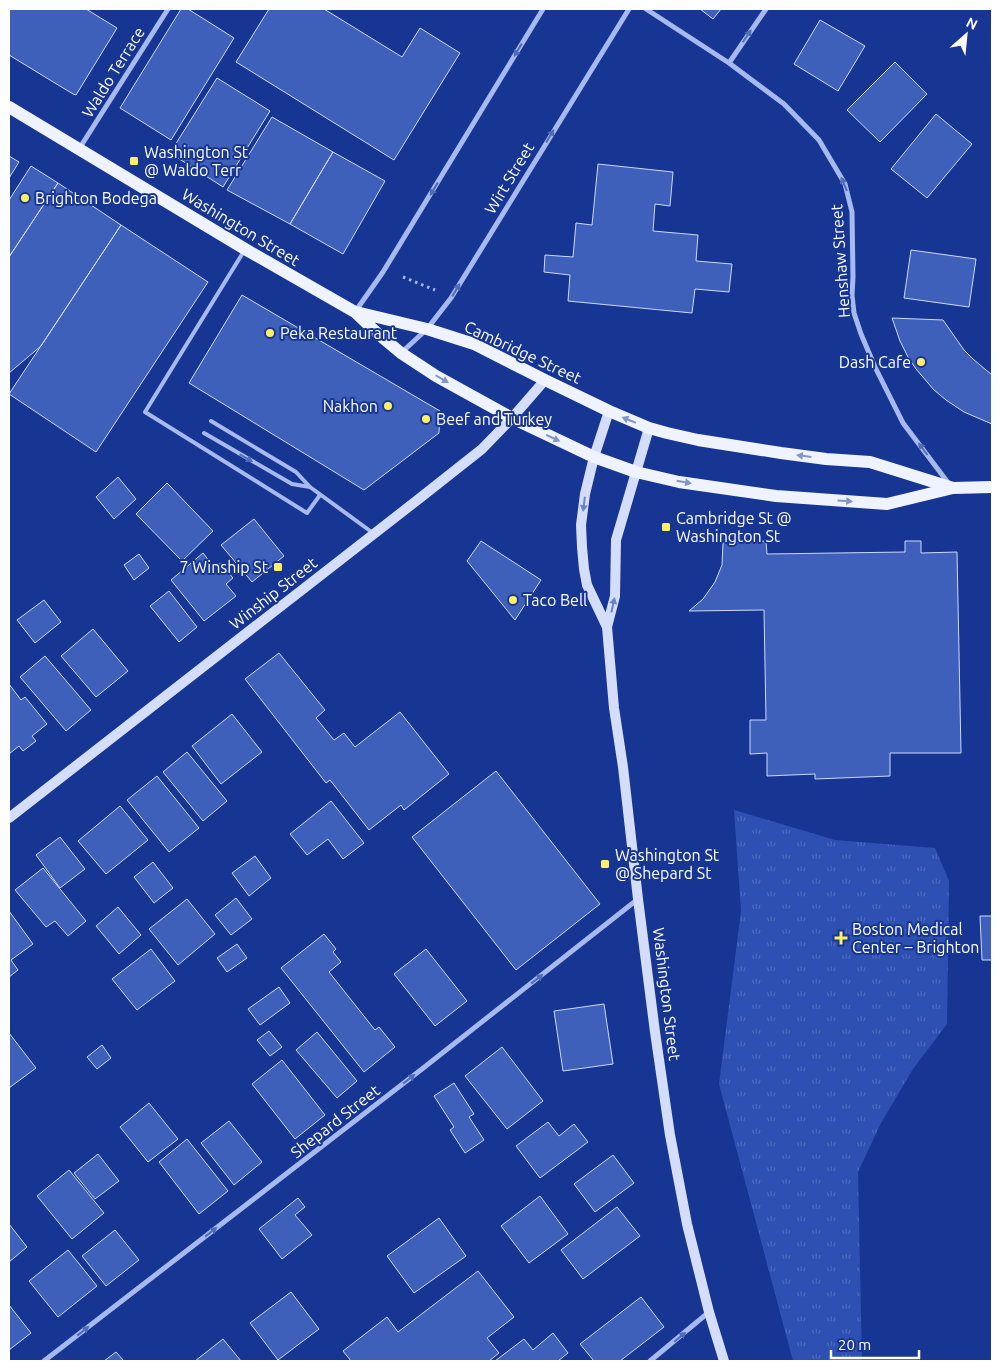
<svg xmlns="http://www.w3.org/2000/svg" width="1001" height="1370" viewBox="0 0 1001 1370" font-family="Ubuntu,sans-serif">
  <defs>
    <pattern id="grass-tufts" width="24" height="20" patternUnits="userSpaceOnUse" patternTransform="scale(1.25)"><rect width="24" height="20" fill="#2d50b2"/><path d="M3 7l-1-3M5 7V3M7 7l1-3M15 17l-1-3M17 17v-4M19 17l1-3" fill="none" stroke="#4c6abe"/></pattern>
  </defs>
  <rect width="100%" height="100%" fill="#173693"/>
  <path fill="url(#grass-tufts)" d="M734,810L835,840L935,848L949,881L947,1024L913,1069L881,1123L858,1172L862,1361H793L719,1084L741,911Z"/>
  <path fill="#3f60ba" stroke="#cdd9fc" d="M9,9H86L117,28L76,95L73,94L9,55Z
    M181,9H188L234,38L171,140L120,108Z
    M269,9H324L402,57L420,28L460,53L394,160L236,62Z
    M700,9H721L713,19Z
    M820,20L865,46L838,91L794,64Z
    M895,62L927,94L880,142L847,110Z
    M217,78L270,111L223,187L170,153Z
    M936,114L972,144L927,198L891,169Z
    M272,117L333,152L290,224L227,190Z
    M333,152L385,181L343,254L290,224Z
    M9,156L19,162L9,178Z
    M598,164L673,172L670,206L655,204L653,231L698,235L696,261L732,264L729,292L695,289L692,313L568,301L570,275L544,272L545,255L573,257L576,223L592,225Z
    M31,166L58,183L9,257V200Z
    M58,183L121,225L41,346L9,373V257Z
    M121,225L208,282L96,452L9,394Z
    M911,250L976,259L969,307L904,298Z
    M242,295L440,411L439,433L364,490L189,383Z
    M892,318L943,320L964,350L973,359L992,375V424L964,412L946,400L934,390L916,369L908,357L900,341Z
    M118,477L136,499L114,519L96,497Z
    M167,483L213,531L182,561L136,514Z
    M254,519L284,556L252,582L221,545Z
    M481,541L541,580L515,620L467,561Z
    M766,541L767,554L905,552V541H921V553L957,552L961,753H890V776L815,779V774L767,776V753L750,754V720H766L764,610L689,611L703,599L715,582L722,565L723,543Z
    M203,553L214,567L220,563L233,578L226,584L236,596L204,621L171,580Z
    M139,554L149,568L134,580L124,565Z
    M169,591L197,627L179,642L150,606Z
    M44,600L61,622L35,643L17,620Z
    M93,629L128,671L96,697L61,656Z
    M279,653L325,710L316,718L334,740L344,733L355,747L400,712L449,774L404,810L401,805L369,830L330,780L326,783L245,679Z
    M45,656L91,710L66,731L20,677Z
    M9,684L21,700L25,697L47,724L32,736L36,741L23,751L19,746L9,754Z
    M232,714L262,752L221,784L192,746Z
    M187,752L227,801L203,821L163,772Z
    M496,771L600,904L516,970L412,837Z
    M157,776L199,828L169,852L127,800Z
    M331,801L364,843L343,859L328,839L307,855L290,834Z
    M120,806L148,840L106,874L78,841Z
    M60,837L85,869L60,888L36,855Z
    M255,856L271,878L249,896L232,873Z
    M153,862L173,888L154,903L134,877Z
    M43,868L86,921L68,936L55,921L46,927L15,890Z
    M236,898L252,919L231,935L215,915Z
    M187,899L215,934L178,965L149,929Z
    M118,907L141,935L119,954L96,926Z
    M9,911L33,944L11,960L18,970L9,977Z
    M980,916H992V960H982Z
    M324,934L336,949L333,952L341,962L329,972L375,1030L379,1027L395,1047L364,1072L281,968Z
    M237,944L247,958L227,972L217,958Z
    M151,949L175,981L137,1010L112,979Z
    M426,949L467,1001L435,1026L394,974Z
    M279,987L290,1003L260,1025L248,1009Z
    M604,1004L613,1064L563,1071L554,1011Z
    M269,1031L282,1047L270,1056L257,1040Z
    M317,1032L357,1081L337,1098L296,1050Z
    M9,1033L36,1068L9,1088Z
    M102,1045L111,1058L97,1069L87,1057Z
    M502,1047L543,1101L507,1129L465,1076Z
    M282,1060L325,1115L295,1139L252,1084Z
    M454,1083L474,1114L469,1117L484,1140L465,1153L450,1130L454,1127L434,1096Z
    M149,1103L178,1139L148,1162L120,1127Z
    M229,1121L262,1162L234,1185L201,1143Z
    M548,1122L559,1136L574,1124L588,1142L540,1178L516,1146Z
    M187,1139L228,1191L199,1214L159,1162Z
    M98,1154L119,1181L95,1199L74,1173Z
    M613,1155L634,1183L595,1212L574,1184Z
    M69,1170L104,1213L72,1239L37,1196Z
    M540,1196L568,1234L529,1263L501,1226Z
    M298,1198L305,1207L295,1215L312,1235L282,1259L259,1229Z
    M617,1207L640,1236L583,1279L561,1250Z
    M439,1218L466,1256L414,1293L387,1256Z
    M9,1224L27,1247L9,1262Z
    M115,1230L139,1260L106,1286L82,1256Z
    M68,1250L97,1286L58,1317L29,1281Z
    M478,1271L514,1317L487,1338L499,1353L489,1361H351L343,1351L387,1317L398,1332Z
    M291,1292L319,1329L278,1360L250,1323Z
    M641,1297L664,1327L620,1361H594L580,1344Z
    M9,1305L31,1333L9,1350Z
    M553,1333L568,1353L558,1361H495L524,1339L533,1350Z
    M223,1339L241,1361H195Z
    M116,1352L124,1361H104Z"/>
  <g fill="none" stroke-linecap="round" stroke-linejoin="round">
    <path stroke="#a6baf0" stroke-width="3" stroke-dasharray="2.5 4" stroke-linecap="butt" d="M403,277L435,290"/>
    <path stroke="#a6baf0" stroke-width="4" d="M244,251L145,412L307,513L320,495
      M211,421L296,472L310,487L373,533
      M204,433L292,484L310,487"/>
    <path stroke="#a6baf0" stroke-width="5" d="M646,9L729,63L784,104L819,140L845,184L852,212L853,277L852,295L854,313L861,334L875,367L903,423L949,484
      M729,63L766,9
      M79,149L168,9
      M355,312L383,272L543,9
      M401,353L427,329L451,298L629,9
      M44,1361L422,1069L638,899
      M650,1361L709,1312"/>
    <path stroke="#d4defb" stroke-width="10" d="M609,411L594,457L585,494L581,525L582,547L584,569L587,585L607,627L614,708L623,767L638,899L655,1032L670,1135L687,1224L709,1312L724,1361
      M607,627L615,596L616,540L649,428
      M9,818L420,498L482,449L512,418L545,380"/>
    <path stroke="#eff2ff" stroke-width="12" d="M9,107L245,249L355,312L377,333L401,353L436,376L512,418L594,457L636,472L679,482L776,496L887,504L953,488L992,487
      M356,312L427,329L474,344L545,380L609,411L649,428L667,433L698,440L781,453L826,459L870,462L953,488"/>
  </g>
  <defs><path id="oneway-solid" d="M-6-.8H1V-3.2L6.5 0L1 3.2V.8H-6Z" transform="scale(1.25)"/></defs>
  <g fill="#506bb8">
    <use href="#oneway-solid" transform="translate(747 36) rotate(-56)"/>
    <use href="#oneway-solid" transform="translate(518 50) rotate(121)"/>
    <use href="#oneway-solid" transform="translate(550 136) rotate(-59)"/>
    <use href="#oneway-solid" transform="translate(844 184) rotate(-113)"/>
    <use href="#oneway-solid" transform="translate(434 189) rotate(121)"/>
    <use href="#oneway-solid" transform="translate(456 290) rotate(-59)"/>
    <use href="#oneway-solid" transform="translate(923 449) rotate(-127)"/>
    <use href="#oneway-solid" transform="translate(246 458) rotate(30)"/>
    <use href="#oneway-solid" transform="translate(537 979) rotate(-38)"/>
    <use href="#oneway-solid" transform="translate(409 1079) rotate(-38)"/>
    <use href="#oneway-solid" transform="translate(211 1232) rotate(-38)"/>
    <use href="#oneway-solid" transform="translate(83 1331) rotate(-38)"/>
    <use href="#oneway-solid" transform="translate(680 1337) rotate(-39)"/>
  </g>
  <g fill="#8394c9">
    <use href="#oneway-solid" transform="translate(442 379) rotate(30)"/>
    <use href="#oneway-solid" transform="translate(629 420) rotate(-158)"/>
    <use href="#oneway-solid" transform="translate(553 438) rotate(25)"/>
    <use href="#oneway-solid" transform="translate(804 456) rotate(-173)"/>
    <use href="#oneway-solid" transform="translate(684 482) rotate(10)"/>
    <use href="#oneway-solid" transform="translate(845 501) rotate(4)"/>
  </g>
  <g fill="#6c82c2">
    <use href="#oneway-solid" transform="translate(584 504) rotate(97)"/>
    <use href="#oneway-solid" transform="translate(613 605) rotate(-78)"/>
  </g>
  <g fill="#ffef65" stroke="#173693" stroke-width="2">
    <rect x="129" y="156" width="10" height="10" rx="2.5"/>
    <circle cx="25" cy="198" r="5"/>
    <circle cx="270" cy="333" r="5"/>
    <circle cx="921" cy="362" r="5"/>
    <circle cx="388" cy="406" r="5"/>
    <circle cx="426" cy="419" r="5"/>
    <rect x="661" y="522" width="10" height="10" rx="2.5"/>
    <rect x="273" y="562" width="10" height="10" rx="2.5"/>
    <circle cx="513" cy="600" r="5"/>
    <rect x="600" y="859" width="10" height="10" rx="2.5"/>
    <path d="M838.5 930.5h5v5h5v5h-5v5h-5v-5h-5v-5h5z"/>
  </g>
  <g text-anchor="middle" stroke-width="4" stroke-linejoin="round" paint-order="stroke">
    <g font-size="16" fill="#fff" stroke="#173693">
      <text transform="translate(113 72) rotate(-58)" y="6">Waldo Terrace</text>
      <text transform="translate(509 178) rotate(-59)" y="6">Wirt Street</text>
      <text transform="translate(241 227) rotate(31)" y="6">Washington Street</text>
      <text transform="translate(840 261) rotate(-94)" y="6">Henshaw Street</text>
      <text transform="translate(523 352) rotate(25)" y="6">Cambridge Street</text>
      <text transform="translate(273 593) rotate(-38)" y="6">Winship Street</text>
      <text transform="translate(667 994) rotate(83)" y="6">Washington Street</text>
      <text transform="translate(335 1121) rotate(-38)" y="6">Shepard Street</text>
    </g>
    <g font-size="16" fill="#fff" stroke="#173693" text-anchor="start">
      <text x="144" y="158">Washington St<tspan x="144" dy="18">@ Waldo Terr</tspan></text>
      <text x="35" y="204">Brighton Bodega</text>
      <text x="280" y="339">Peka Restaurant</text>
      <text x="911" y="368" text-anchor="end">Dash Cafe</text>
      <text x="378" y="412" text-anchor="end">Nakhon</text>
      <text x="436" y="425">Beef and Turkey</text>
      <text x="676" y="524">Cambridge St @<tspan x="676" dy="18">Washington St</tspan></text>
      <text x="268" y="573" text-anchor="end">7 Winship St</text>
      <text x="523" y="606">Taco Bell</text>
      <text x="615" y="861">Washington St<tspan x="615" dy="18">@ Shepard St</tspan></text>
      <text x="852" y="935">Boston Medical<tspan x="852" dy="18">Center – Brighton</tspan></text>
    </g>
  </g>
  <rect width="1001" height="1370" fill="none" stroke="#ffffff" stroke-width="20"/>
  <g transform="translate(966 35) rotate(27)" stroke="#173693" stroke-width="4" paint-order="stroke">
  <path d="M0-4L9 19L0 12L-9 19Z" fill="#ffffff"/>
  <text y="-8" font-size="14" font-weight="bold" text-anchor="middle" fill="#ffffff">N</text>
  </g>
  <path d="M831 1350v8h88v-8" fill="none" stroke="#ffffff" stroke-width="2.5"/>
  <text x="838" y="1350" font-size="15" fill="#ffffff" stroke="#173693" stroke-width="4" paint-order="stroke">20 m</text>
</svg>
